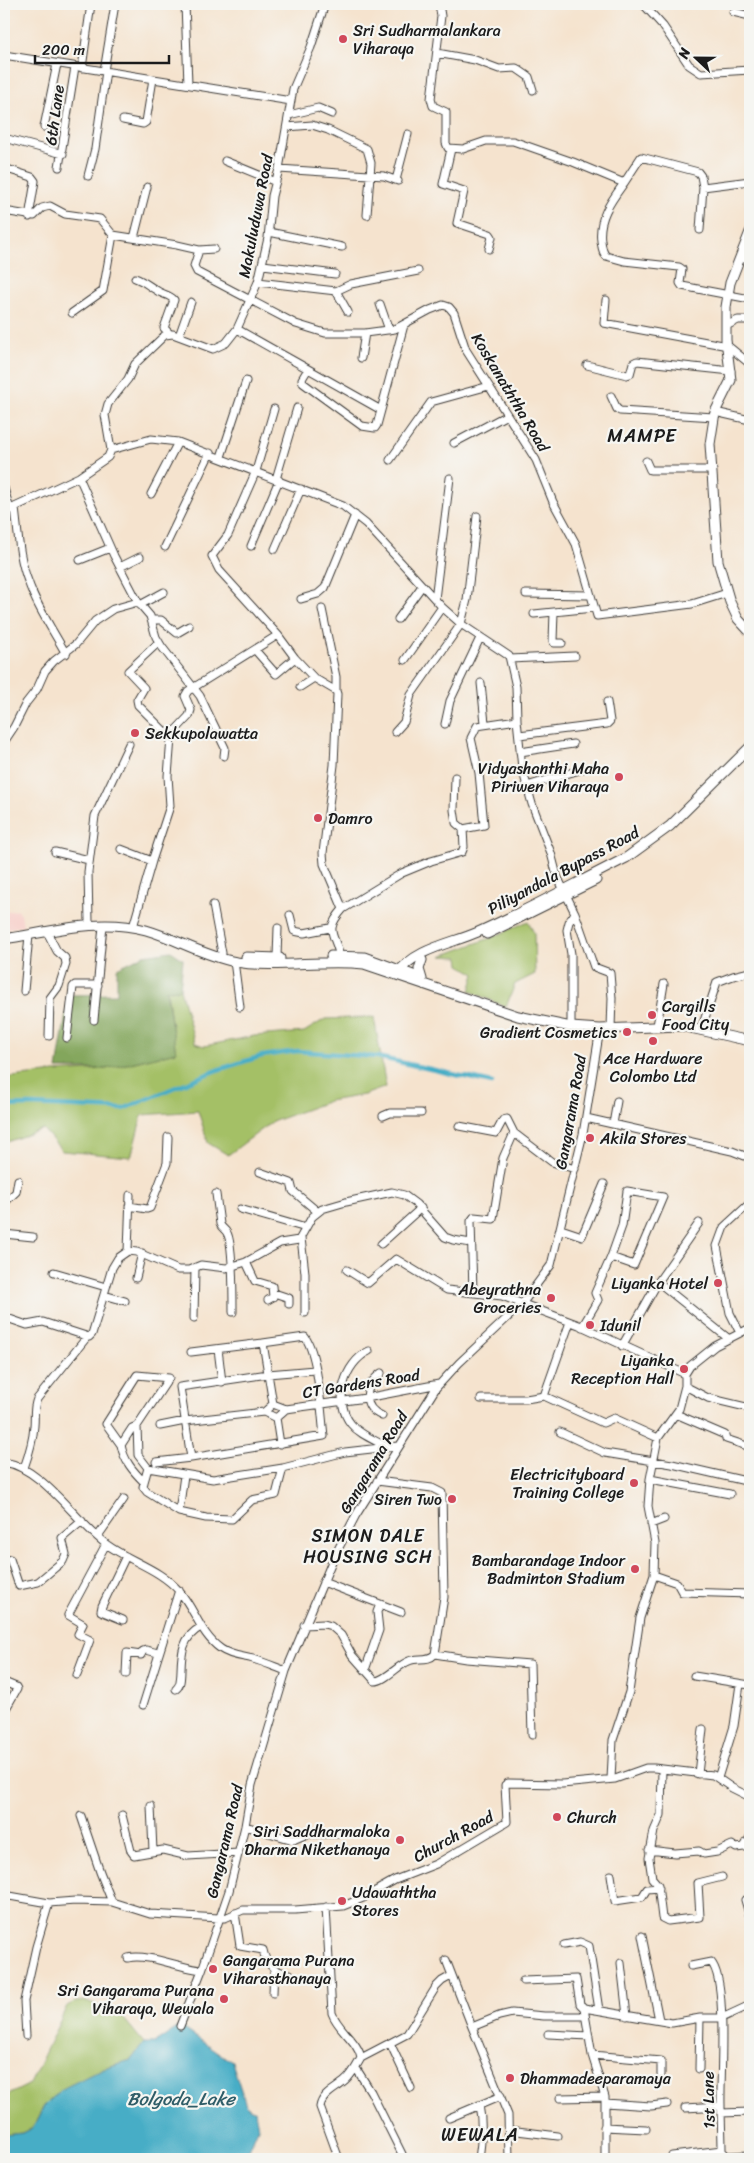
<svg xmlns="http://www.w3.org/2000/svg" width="754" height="2163" viewBox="0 0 754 2163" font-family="Sriracha,sans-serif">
  <rect width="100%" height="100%" fill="#f6f6f2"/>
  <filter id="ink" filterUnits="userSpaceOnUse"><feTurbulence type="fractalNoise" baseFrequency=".02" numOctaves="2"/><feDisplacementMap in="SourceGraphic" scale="10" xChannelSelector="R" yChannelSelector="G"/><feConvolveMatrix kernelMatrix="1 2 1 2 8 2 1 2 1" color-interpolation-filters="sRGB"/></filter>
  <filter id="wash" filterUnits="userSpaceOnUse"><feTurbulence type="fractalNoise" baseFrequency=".0096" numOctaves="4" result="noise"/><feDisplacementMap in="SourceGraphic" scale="20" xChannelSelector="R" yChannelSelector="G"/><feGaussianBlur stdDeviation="1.12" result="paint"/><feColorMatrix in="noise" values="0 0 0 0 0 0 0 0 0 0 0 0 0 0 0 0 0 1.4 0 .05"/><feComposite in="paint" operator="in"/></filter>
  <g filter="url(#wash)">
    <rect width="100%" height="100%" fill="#f5e3ce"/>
    <path fill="#f7d0ca" d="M19,910V913H21L23,926L4,929V912Z"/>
    <path fill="#a4c066" stroke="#606e41" d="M528,921L534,933L535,974L515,984L506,1007L470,991L475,974L460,965L459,957L441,956L493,937Z
      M180,989L195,1043L204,1046L254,1036L304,1032L325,1019L374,1017L386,1087L364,1095L329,1101L272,1122L228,1155L208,1143L198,1111L142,1115L131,1157L62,1151L43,1129L4,1143V1078L55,1072L106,1069L175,1052L167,990Z
      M84,2000L120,2014L144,2043L131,2060L104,2068L44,2106L33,2128L23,2133L4,2135V2097L30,2084L67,2006L76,2001Z"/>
    <path fill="#83a65b" stroke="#50613c" d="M171,951L183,959L180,989L166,990L176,1052L106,1069H57L69,995L117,994V968L144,955Z"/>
    <path fill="#47adc6" stroke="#326471" d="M180,2026L232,2062L245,2102L248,2107L255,2111L258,2128L245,2159H4V2135L23,2133L33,2128L44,2106L62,2089L104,2068L131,2060L144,2043H155Z"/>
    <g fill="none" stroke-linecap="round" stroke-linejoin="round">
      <path stroke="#47adc6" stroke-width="4.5" d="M4,1106L30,1105L123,1109L217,1070L262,1056L297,1051L377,1057L492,1083"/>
    </g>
  </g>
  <g filter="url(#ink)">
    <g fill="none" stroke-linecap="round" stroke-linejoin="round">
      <defs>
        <path id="minor" d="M185,4L188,84
          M439,4L441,16L431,99L433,106L446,112V143L448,148L463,149L486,141H513L573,162L624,183C611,201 598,218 601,241C602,247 602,252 606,256L624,261L679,267L682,269L680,283L682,286L750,299
          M643,4L663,26L689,65L701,73L750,70
          M733,12L750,16
          M437,53L475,60L499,69L516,68L529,77L533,90
          M4,55L291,101
          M82,68L91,4
          M104,71L115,4
          M289,115L318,108L332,114
          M123,120L143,124L146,122L153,79
          M44,127L57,64
          M287,127L312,125L328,130L367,149L371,163L367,215
          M4,138L63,154
          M451,149L443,184L464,191L457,223L490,234L492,237L489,249
          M225,161L276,182
          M59,167L75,67
          M4,168L32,177L35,181L29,217
          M279,169L384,176L398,181
          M88,176L95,149L106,71
          M396,180L408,134
          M624,183L641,157L698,172L701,176L703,187L750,181
          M4,211L34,216L42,208L50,206L65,214L100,219L113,235L177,245L199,250L214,249
          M700,230L703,187
          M269,232L342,247
          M134,238L147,187
          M199,250L194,266L197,272L296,324L325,333H365L395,329L430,310L443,305L449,307L454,313L466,350L536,460L553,502L576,544L597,616L692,604L727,593
          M740,258L750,260
          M263,265L335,274
          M135,278C144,281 149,286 156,290C162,295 169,294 174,300L164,328L170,334
          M258,282L336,291L351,284L418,271
          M336,291L348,312
          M606,300L604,323L728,346L750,364
          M380,304L389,330
          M72,313L103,291L113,235
          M726,326L738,320H750
          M237,329L381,410
          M179,336L191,302
          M361,358L365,333
          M587,365L627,375L630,374L633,363L637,361L731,371
          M308,369L302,379L303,383L362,426L375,428L377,425L404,325
          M611,396L617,409L620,411L714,417
          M274,409L256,471L228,535L212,556L219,570L278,635L295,658L314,678L336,691L337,694L334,765L323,853L324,864L343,909C321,934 338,934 340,961
          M715,412L750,420
          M454,443L507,415
          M111,450L151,439L178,442L343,506L366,524L442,607L461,624L509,656L516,687L517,720L522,768L532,804L551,853L557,876L575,913L569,922L567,930L571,954V1027
          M221,457L246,381
          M390,460L431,402L489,386
          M646,461L650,470H712
          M79,477L114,556L138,602L150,616L156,637L162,647L200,696L225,748L224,756
          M276,479L297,408
          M4,488L10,510
          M151,494L178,442
          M15,508C18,532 19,558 28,581C37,607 52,629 66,654
          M4,512L79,477L108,457L111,450L105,415L108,404L128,379L135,364L165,335L173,334L213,349L226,343L237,329L258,282L268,238L272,196L279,169L293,89L311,47L325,4
          M251,546L279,480
          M165,547L210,453
          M275,549L301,489
          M80,560L110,548
          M120,567L140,557
          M526,594L590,595
          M301,599L318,594L325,588L355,515
          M435,599L450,478
          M140,605L164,592
          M322,609L336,677V691
          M554,612L553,641L554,643H562
          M534,614L593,608
          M398,619L422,586
          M152,620H161L177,633L189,626
          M159,642L128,671L144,688L137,700L138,705L171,738
          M255,650L276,674L295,658
          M510,659L575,656
          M405,660L442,607
          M481,683L485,723
          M300,687L314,678
          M445,724L450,701L480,638
          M395,732L404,722L411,695L461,624L467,600L477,516
          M519,735L607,724L610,721L607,702
          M4,742L14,727L26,703L37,689L45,671L54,661L76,644L95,621L113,609L138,602
          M520,752L573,744
          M455,777L454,810L456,823L463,829
          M527,786L586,768
          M121,849L152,861
          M55,852L89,860
          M213,905L222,953
          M343,909L402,873L431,861L462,852L464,847L463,829L484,825L479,773L471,738L477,726L517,720
          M575,913L594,967L610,973L612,998L611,1028
          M290,915L294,931L304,933L330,928
          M89,922L88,872L95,816L129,744
          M133,927L152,861L170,806L168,776L171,738L173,733L189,716L191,710L185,696L188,691L278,635
          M47,932L57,951L65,958L66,964L59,986L50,998L49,1036
          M277,957L278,928
          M234,961L240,1007
          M24,991L29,935
          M94,1020L103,926
          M657,1026L664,984
          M701,1030L717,982L733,976L750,972
          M67,1038L73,987L75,985H98
          M383,1116L390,1113H421
          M586,1118L732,1151L750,1158
          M613,1124L617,1101
          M459,1126L496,1133L503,1120L507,1119L514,1133L552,1162L575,1169
          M260,1172L291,1183L293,1191L318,1212
          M216,1194L220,1224C222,1229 225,1229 227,1233C233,1242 233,1298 233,1312
          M4,1203L16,1192L18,1180
          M129,1206L147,1209L150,1208L167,1163L168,1137
          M240,1209L306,1228
          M561,1229L582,1236L604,1184
          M4,1234L33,1237
          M301,1238L305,1273V1313
          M381,1244L421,1208
          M128,1251L130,1195
          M246,1262L255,1281L272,1286L273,1297L268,1300
          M347,1270L368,1283L396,1259L447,1290L502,1296L579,1325L685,1374
          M54,1272L106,1287
          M136,1278L142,1253
          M658,1282L729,1339
          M473,1292L471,1221L474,1217L493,1219L503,1158L514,1133
          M274,1293L289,1298V1304
          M104,1295L125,1301
          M4,1317L27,1325L43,1322L89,1337L92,1334L112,1268L118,1258L128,1251L137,1252L178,1270H189L201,1265L226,1268L246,1262L280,1243L299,1240L312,1217L322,1209L346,1202L392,1192L404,1195L416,1204L445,1237L453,1240L471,1243
          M194,1318L195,1268
          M582,1327L598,1300L595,1293L611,1257L622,1226L627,1191L663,1197L634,1265L611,1257
          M740,1333L730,1313L717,1246L724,1227L750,1203
          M622,1346L658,1282L699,1223
          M218,1349L222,1382
          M369,1351C344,1363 333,1402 351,1424C360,1435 375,1440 387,1447
          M191,1352L263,1343
          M381,1373C364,1386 361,1407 382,1416
          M685,1386L708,1398L750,1408
          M544,1396L603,1423L614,1418L658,1438
          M481,1399H526L544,1396L570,1322
          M273,1404L263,1343L305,1337C319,1357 321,1412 324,1436L191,1458L180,1387L268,1374L315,1370
          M286,1409L276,1418L264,1412L273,1404L286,1409L366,1398L439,1384
          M676,1414L725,1435L726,1439L750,1447
          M276,1418L280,1444
          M160,1426L185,1421L264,1412
          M560,1432L605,1453L672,1464L750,1482
          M121,1445L106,1424L137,1375L169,1378L137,1426
          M4,1462C43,1468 75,1521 106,1544C129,1561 160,1569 179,1591C195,1609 200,1634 221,1649C231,1656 242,1656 253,1659C264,1662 275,1667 286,1671
          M156,1462L191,1458
          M24,1468C29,1454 33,1441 34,1426C35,1416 33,1408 37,1399L87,1337
          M148,1468L144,1482C133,1471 124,1461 121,1445L132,1428L137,1426L138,1455L148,1468L213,1479L283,1468L345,1452L398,1446
          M650,1479L730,1494
          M377,1481L432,1488L442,1493L444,1597L435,1654
          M144,1482L143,1487L147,1492L179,1512L184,1475
          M179,1512L206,1518L232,1519L252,1500L276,1495L283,1468
          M651,1524L664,1519
          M98,1536L124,1499
          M10,1559L19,1586L38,1582L63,1561L66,1554L62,1538L82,1521
          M654,1575L677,1583L682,1592L750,1594
          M323,1582L401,1612
          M123,1620L101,1611L102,1606L126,1556
          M304,1625L324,1624L331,1626L341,1635L352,1655L375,1681C385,1681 398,1665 409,1661C418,1657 428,1662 435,1654L466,1659L530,1664L532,1735
          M365,1670L379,1630L377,1612L380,1604
          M126,1674L127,1653L141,1655L143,1651L146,1650L158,1653
          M77,1675L90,1640L78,1634L83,1624L68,1615L106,1544
          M694,1676L750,1685
          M4,1682L16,1687L17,1689L4,1712
          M176,1689C188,1681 170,1643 201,1627
          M143,1705L179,1590
          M662,1769L661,1815L654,1831L649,1858L652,1878L658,1885L662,1918L668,1921L700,1917L698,1883L722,1877
          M698,1774L703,1729
          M718,1778L734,1726L740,1684
          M611,1779L613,1740L629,1692L640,1618L654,1575L655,1543L648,1506L650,1479L658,1438L679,1409L685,1386V1374L690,1366L715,1346L750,1328
          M151,1806L153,1851
          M122,1815L131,1851L134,1855L163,1850L188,1856L239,1853
          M81,1816L100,1872L112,1902
          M245,1826L293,1840L307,1834H338
          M649,1850L675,1853L699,1851L704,1854L717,1852L732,1845L736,1848L744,1847L750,1837
          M611,1875L615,1901L642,1897L647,1889L659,1888
          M4,1895L49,1903L75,1901L112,1902L150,1914L219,1918H225L243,1910H295L343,1906L363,1898L395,1880L436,1864L507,1822L505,1785L508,1783L562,1784L615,1779L646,1768H654L713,1775L732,1788L750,1797
          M745,1900L750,1917
          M326,1907L332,2013C338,2030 358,2041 361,2058C356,2067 352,2075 345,2081C336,2089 322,2094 320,2107L339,2159
          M235,1913L240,1946L263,1950C266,1966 276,1972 290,1974
          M642,1936L659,2020
          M564,1945L580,1942L589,1946L599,2010
          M128,1958C147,1953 180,1968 202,1970
          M446,1960L472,2027
          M621,1963L627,2016
          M691,1966L711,1962C728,1980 720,2077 721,2105C721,2120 722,2136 722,2151L727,2156L750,2155
          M523,1981L576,1979L580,2004L584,2008
          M273,1993L274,1969
          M180,2026L202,1970L229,1891L245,1826L252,1785L286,1671L333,1559L356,1515L436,1388L459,1363L522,1304L551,1265L583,1134L600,1029
          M548,2034L589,2036
          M26,2036L24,2001L36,1947L49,1903
          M390,2043L411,2088
          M592,2055L661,2061V2075
          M361,2058L407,2034L436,1987L442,1981L451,1976
          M356,2068L371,2092L402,2154L398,2159
          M699,2069L700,2018
          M560,2098L605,2097
          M605,2103L651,2106L667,2104
          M685,2108L721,2106
          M721,2113L750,2112
          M449,2118L501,2096
          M604,2127L646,2129
          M509,2130L558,2136
          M672,2156L722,2150
          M479,2159C482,2140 483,2124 479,2105
          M509,2159L508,2115L472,2027L499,2016L512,2013L544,2016H584
          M605,2159V2097L592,2055L584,2008L672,2023L700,2018H722L750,2005"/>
        <path id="major" d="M750,232L730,283L726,307V340L731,380L715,412L710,444L718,561L730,602L738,619L750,632
          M487,934L596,880
          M4,939C50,932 100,917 146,930C177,939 204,956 236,962C278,969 322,959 364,964L518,1016L571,1027L600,1029L681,1026L750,1041
          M331,956L364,957L421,978
          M246,957L280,958
          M422,960L419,969L422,979
          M397,974C416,948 451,944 478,932C528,910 576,883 626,858L670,826L750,747"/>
      </defs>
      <use href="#minor" stroke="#3d3a37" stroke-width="9"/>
      <use href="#major" stroke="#3d3a37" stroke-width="11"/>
      <use href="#minor" stroke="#fff" stroke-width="7"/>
      <use href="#major" stroke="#fff" stroke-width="9"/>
    </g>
  </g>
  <g fill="#d1495b" stroke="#f6f6f2" stroke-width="2">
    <circle cx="343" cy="39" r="5"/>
    <circle cx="135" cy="733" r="5"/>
    <circle cx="619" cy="777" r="5"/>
    <circle cx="318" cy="818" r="5"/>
    <circle cx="652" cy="1015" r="5"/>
    <circle cx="627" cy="1032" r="5"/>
    <circle cx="653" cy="1041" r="5"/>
    <circle cx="590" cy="1138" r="5"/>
    <circle cx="718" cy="1283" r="5"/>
    <circle cx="551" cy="1298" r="5"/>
    <circle cx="590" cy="1325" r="5"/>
    <circle cx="684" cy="1369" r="5"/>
    <circle cx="634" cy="1483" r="5"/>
    <circle cx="452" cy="1499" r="5"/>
    <circle cx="635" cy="1569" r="5"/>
    <circle cx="557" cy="1817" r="5"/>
    <circle cx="400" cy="1840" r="5"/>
    <circle cx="342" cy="1901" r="5"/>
    <circle cx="213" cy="1969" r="5"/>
    <circle cx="224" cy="1999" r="5"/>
    <circle cx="510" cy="2078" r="5"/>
  </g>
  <g text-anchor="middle" stroke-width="4.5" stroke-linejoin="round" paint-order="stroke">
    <g font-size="16" fill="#1c1c1c" stroke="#f6f6f2" text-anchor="start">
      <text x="353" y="36">Sri Sudharmalankara<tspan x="353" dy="18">Viharaya</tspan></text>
      <text x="145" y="739">Sekkupolawatta</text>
      <text x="609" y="774" text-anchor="end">Vidyashanthi Maha<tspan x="609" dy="18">Piriwen Viharaya</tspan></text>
      <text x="328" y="824">Damro</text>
      <text x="662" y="1012">Cargills<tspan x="662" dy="18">Food City</tspan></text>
      <text x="617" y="1038" text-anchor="end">Gradient Cosmetics</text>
      <text x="653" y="1064" text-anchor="middle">Ace Hardware<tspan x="653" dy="18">Colombo Ltd</tspan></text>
      <text x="600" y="1144">Akila Stores</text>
      <text x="708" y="1289" text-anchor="end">Liyanka Hotel</text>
      <text x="541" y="1295" text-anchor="end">Abeyrathna<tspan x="541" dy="18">Groceries</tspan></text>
      <text x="600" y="1331">Idunil</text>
      <text x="674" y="1366" text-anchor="end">Liyanka<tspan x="674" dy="18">Reception Hall</tspan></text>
      <text x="624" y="1480" text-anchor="end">Electricityboard<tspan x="624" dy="18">Training College</tspan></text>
      <text x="442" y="1505" text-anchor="end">Siren Two</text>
      <text x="625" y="1566" text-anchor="end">Bambarandage Indoor<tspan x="625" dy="18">Badminton Stadium</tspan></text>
      <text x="567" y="1823">Church</text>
      <text x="390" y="1837" text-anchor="end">Siri Saddharmaloka<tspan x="390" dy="18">Dharma Nikethanaya</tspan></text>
      <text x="352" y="1898">Udawaththa<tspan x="352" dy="18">Stores</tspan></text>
      <text x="223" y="1966">Gangarama Purana<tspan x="223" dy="18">Viharasthanaya</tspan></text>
      <text x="214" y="1996" text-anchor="end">Sri Gangarama Purana<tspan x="214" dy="18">Viharaya, Wewala</tspan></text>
      <text x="520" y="2084">Dhammadeeparamaya</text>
    </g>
    <g font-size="16" fill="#1c1c1c" stroke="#f6f6f2">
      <text transform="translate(54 115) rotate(-82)" y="6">6th Lane</text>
      <text transform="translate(255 216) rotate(-79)" y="6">Makuluduwa Road</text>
      <text transform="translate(511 392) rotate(59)" y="6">Koskanaththa Road</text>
      <text transform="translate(563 870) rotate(-28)" y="6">Piliyandala Bypass Road</text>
      <text transform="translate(570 1112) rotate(-80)" y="6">Gangarama Road</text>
      <text transform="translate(361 1383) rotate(-9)" y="6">CT Gardens Road</text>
      <text transform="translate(373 1462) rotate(-59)" y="6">Gangarama Road</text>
      <text transform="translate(453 1836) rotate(-29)" y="6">Church Road</text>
      <text transform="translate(224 1841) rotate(-77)" y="6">Gangarama Road</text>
      <text transform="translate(708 2100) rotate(-91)" y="6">1st Lane</text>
    </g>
    <g font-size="18" letter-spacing="1" fill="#1c1c1c" stroke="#f6f6f2">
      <text x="368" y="1542">SIMON DALE<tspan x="368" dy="21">HOUSING SCH</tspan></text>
    </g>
    <g font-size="18" font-style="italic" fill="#2f5d68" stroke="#f6f6f2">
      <text x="181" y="2105">Bolgoda_Lake</text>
    </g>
    <g font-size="19" letter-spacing="1" fill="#1c1c1c" stroke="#f6f6f2">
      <text x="642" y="442">MAMPE</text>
      <text x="480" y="2141">WEWALA</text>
    </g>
  </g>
  <rect width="754" height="2163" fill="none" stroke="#f6f6f2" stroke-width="20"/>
  <g transform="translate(696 58) rotate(292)" stroke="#f6f6f2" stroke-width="4" paint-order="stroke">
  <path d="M0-4L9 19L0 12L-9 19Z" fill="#1c1c1c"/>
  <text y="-8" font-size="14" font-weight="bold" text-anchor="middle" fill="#1c1c1c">N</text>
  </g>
  <path d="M35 55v8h134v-8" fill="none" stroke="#1c1c1c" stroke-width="2.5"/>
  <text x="42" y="55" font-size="15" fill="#1c1c1c" stroke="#f6f6f2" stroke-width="4" paint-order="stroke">200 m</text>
</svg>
